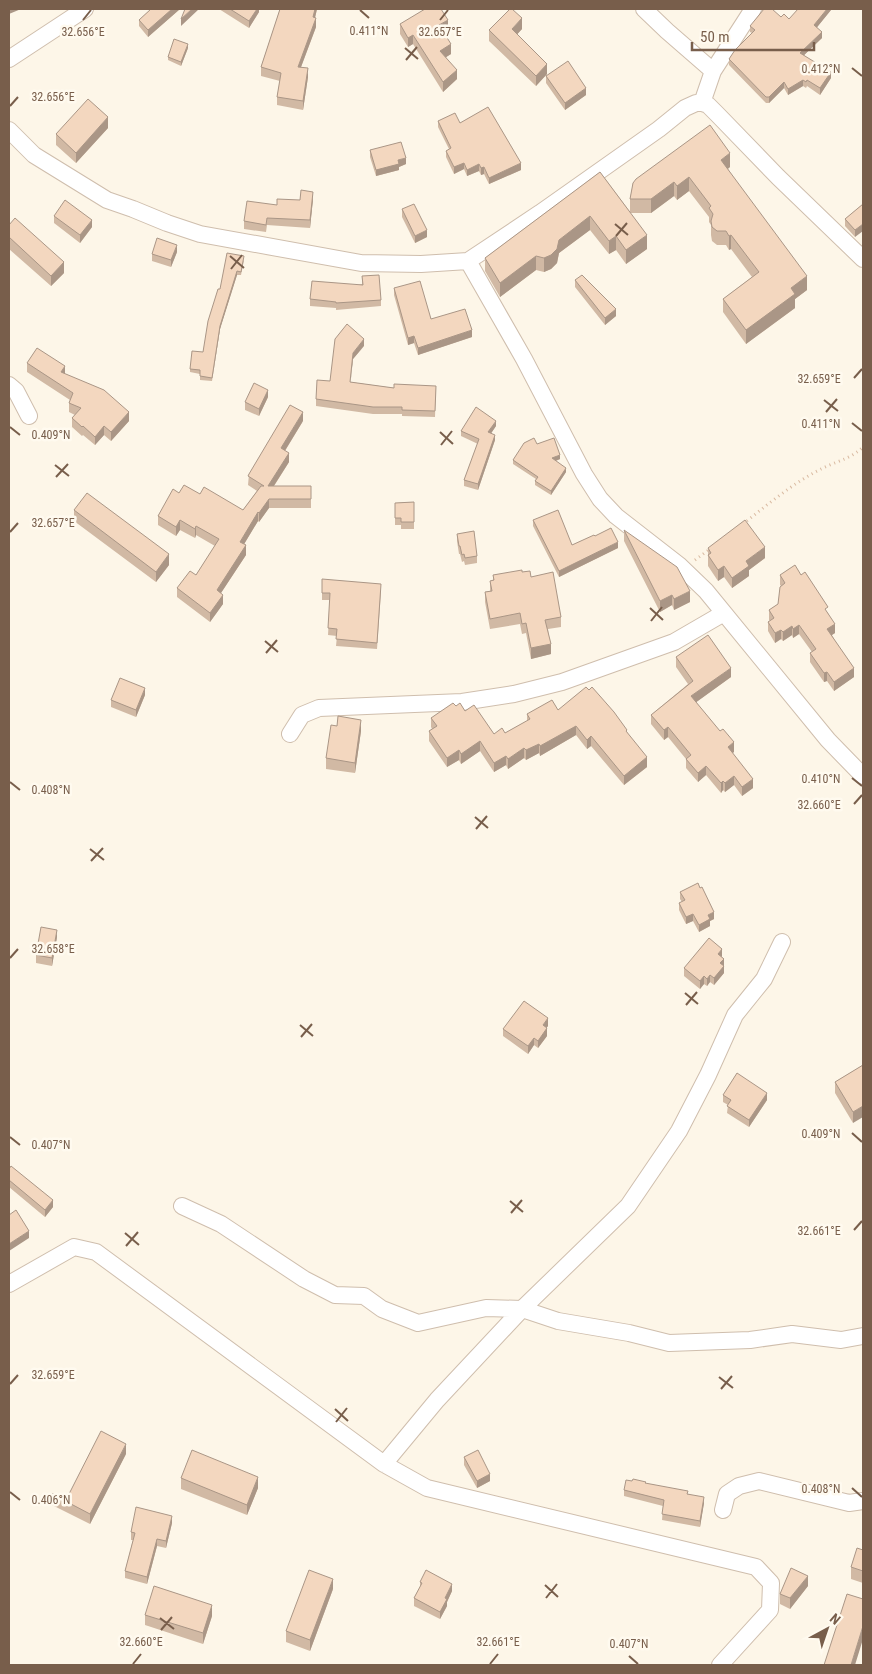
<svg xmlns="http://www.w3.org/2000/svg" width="872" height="1674" viewBox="0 0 872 1674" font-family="'Roboto Condensed',sans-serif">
  <rect width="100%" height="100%" fill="#fdf6e8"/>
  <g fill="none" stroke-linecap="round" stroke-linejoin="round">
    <defs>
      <path id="minor" d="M644,9L667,31L713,71
        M9,59L85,9
        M702,103L713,71L753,9
        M9,130L34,155L107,200L133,209L167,223L200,234L361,263L421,264L468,261L524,359L584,474L600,499L616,516L679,565L706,591L828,740L863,776
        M468,261L540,213L659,129L685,108L696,103H702L708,105L717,114L778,177L863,259
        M9,385L16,391L29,416
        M290,734L302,715L319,708L462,702L514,694L562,682L674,642L724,613
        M182,1206L221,1224L304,1279L335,1295L364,1296L382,1309L418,1323L486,1308L522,1309L558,1321L629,1333L669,1343L750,1340L792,1334L841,1340L863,1336
        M9,1284L74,1247L96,1252L384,1464L427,1488L756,1567L771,1583L770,1610L720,1665
        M384,1464L437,1400L522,1309L628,1206L679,1131L708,1075L735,1015L764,979L782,942
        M723,1510L727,1494L739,1486L759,1481L849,1503L863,1501"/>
    </defs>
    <use href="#minor" stroke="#cfbead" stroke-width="18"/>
    <path stroke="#d9baa1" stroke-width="3" stroke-dasharray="1 4" stroke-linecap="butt" d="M743,524C767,505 792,484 819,470C834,462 851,459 863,447
      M695,560L710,549"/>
    <use href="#minor" stroke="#fff" stroke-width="16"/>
  </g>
  <path fill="#d1b9a4" d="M151,9H180L148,37L139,26V20Z
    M219,9H259V12L249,28Z
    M280,9H317L315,18L316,27L301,67L308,77L303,110L277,105V97L280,81L261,76V67Z
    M831,9V10L817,27L822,38L804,55L831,78L820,95L807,86L806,88L803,86L788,95L784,88L769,103H766L729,65V59L752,33L750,32V26L781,17L789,19Z
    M400,24L448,29L443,32L451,54L446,57L457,79L443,92L413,44L408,47L400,34Z
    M522,29L517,34L547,74L536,86L489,41V30Z
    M188,48L181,66L168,60V57Z
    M546,76L586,95L565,110L546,83Z
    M438,121L460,123L521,170L489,184L484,174L481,175L479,171L467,176L464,169L454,174L446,157V151L449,149L438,127Z
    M108,128L76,163L56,145V134Z
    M370,150L406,164L399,167V170L376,176L370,157Z
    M730,167L728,169L807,290L795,299V308L746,344L723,312V299L752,277L731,249L729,250L726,245H717L712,241L711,235V225L709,222V217L689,191L677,200L674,196L651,213H630L647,249L626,264L616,250L609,254L590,230L559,253L557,263L551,269L544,272L536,270L500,297L485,271V258L600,172L630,212V199L633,183Z
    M863,181V192L862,190V183Z
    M313,199L310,228L267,225L266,232L244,229V221L277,205L300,200Z
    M863,204L855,237L845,226V219Z
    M402,209L427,237L415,243L402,217Z
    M54,216L92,227L80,243L54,223Z
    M9,225L64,273L51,286L9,249V253Z
    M177,252L171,267L152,261V254Z
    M244,260L241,275H237L220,329L212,381L200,380V374L190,372V369L203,352L220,289Z
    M362,276L381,300V306L336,310V308L310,306V299L362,284Z
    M575,280L616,316L605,325L575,287Z
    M394,288L431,319L472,337L418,355L414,343L408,345L394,295Z
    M364,346L353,359L350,382L394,388L436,386L435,417L402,416V414H373L316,406V399L330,381Z
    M27,363L65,374L129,421L111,441L104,435L95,445L83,435L82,436L72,427V418L75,415L69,412V403L70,400L27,372Z
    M268,397L259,416L245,410V402Z
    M303,421L285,451L289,462L274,486H311V508H269L259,522L258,521L244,544L246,555L221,593L223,604L210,622L177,597V588L196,575L215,546L196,535L195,538L180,530L176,536L158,525V516L179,493L200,494L243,510L257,491L248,485L249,474Z
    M496,426L491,433L495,440L478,490L464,486V480L478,444L461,436V431Z
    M537,444L560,459L556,461L566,472L551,495L535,485V481L536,479L513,464V460Z
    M414,502V529H401V525H395V503Z
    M74,510L169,565L156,582L74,521Z
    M533,520L572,545L595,536L618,548L559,577L533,526Z
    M624,530L690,602L674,610L672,605L660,612L624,541Z
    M457,534L477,556V563L465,565L464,561L462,562L460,554H459L457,541Z
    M708,548L765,558L749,570V576L732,588L724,577L718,581L708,566Z
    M522,572L531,577L561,617V627L548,629L551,654L531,659L526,633L522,634L520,624L490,629L485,602V592L490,591V581L493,580V575Z
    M780,575L828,613L835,633L832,635L854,677L834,691L827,681L824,682L810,662V653L812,652L799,634L793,638L792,635L783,641L781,639L775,643L768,631V622L770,621L769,620V610L778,604L781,586L780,585Z
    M381,591L377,649L336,646L337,636L328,635L330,600H322V593Z
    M676,657L731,677L696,702L734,752L732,753L753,788L742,796L734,785L725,792L723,790L721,793L706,775L698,782L686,768V759L668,737L664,740L651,724V715L688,684L676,667Z
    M145,695L136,717L111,707V700Z
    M456,706L465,711L494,734L505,733L527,721V714L558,710L627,732L647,767L624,785L591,746L587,749L576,735L540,756L539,753L526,760L524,758L508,769L506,765L494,772L480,751L461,764L459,760L447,767L429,741V731L432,729L431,727V718Z
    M337,726L361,731L355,773L326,769V758Z
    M680,892L714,919L710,921V926L699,932L693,921L686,924L679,910V903L682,902L680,899Z
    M57,937L52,966L36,963V955Z
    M722,956V957L724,959V973L714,985L710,982L707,986L704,984L700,989L684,976V968Z
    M548,1026L546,1028L547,1036L538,1048L534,1045L528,1054L503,1036V1029Z
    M863,1065L853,1123L835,1093V1082Z
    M723,1095L767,1100L749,1127L727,1113L728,1105L723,1102Z
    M9,1169L53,1207L45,1217L9,1187Z
    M126,1454L90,1524L52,1505V1494H69Z
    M464,1457L490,1481L477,1488L464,1465Z
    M181,1478L258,1488L247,1515L181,1489Z
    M646,1484L688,1494L704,1503L700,1527L662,1520L663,1506L624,1496V1490Z
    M172,1523L166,1548L157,1546L147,1584L125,1578V1571L133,1540H131V1532Z
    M863,1550V1583L851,1579V1567Z
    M420,1582L452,1591L447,1602V1606L440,1619L414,1606V1598L420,1587Z
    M808,1586L790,1609L780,1604V1594Z
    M333,1589L310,1651L286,1642V1631Z
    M145,1615L212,1616L203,1644L145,1625Z"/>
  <path fill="#aa9686" d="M9,9H21L9,14Z
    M172,9H180L148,37V30Z
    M192,9H199L181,26V19Z
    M257,9H259V12L249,28V21Z
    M315,9H317L313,26V17Z
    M827,9H831V10L814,31V25Z
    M316,18V27L298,75V67Z
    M522,18V29L512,40V29Z
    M448,20V29L439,35V25Z
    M822,32V38L800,59V53Z
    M413,35V44L408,47V38Z
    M188,44V48L181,66V62Z
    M451,44V54L440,61V51Z
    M547,64V74L536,86V76Z
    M308,68V77L303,110V101Z
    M457,70V79L443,92V82Z
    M831,72V78L820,95V88Z
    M803,80V86L788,95V89Z
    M784,82V88L769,103V97Z
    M586,88V95L565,110V103Z
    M108,117V128L76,163V153Z
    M730,153V167L721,174V160Z
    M406,158V164L399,167V170L376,176V170L398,160Z
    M464,163V169L454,174V167Z
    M521,163V170L489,184V178Z
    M479,164V171L467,176V170Z
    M484,167V174L481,175V168Z
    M689,177V191L677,200V186Z
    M674,182V196L651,213V199Z
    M313,192V199L310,228V220Z
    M590,216V230L559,253L557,263L551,269L544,272V258L559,240Z
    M92,220V227L80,243V235Z
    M863,224V231L855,237V230Z
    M427,230V237L415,243V236Z
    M647,235V249L626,264V250Z
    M731,235V249L729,250V236Z
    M616,236V250L609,254V241Z
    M177,245V252L171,267V260Z
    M536,256V270L500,297V283Z
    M64,262V273L51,286V276Z
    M237,271V275L220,329L212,381L220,326Z
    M807,276V290L795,299V308L746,344V330L791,288Z
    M616,309V316L605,325V318Z
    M472,330V337L418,355V348Z
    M414,336V343L408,345V338Z
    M364,339V346L353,359L350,388L353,353Z
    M65,366V375L61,372Z
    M268,390V397L259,416V409Z
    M129,412V421L111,441V432Z
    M303,412V421L281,457V448Z
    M496,421V426L488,438V432Z
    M104,426V435L95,445V437Z
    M495,435V440L478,490V484Z
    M289,453V462L268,495V486Z
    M560,455V459L552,462V458Z
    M566,468V472L551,495V491Z
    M269,499V508L259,522V513Z
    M258,512V521L240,551V542Z
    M180,520V530L176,536V527Z
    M196,526V535L195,538V529Z
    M618,542V548L559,577V571Z
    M246,545V555L217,599V590Z
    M765,547V558L749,570V576L732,588V578L746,561Z
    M169,554V565L156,582V572Z
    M724,566V577L718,581V570Z
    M690,591V602L674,610V599Z
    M223,595V604L210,622V613Z
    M672,595V605L660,612V601Z
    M835,624V633L827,638V629Z
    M799,625V634L793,638V629Z
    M792,626V635L783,641V632Z
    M781,630V639L775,643V633Z
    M551,644V654L531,659V648Z
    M731,668V677L691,706V696Z
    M854,668V677L834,691V682Z
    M827,672V681L824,682V673Z
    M145,688V695L136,717V710Z
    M361,720V731L355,773V763Z
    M576,726V735L540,756V746Z
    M668,727V737L664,740V730Z
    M591,736V746L587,749V740Z
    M480,741V751L461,764V754Z
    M734,742V752L728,757V747Z
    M539,744V753L526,760V750Z
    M524,748V758L508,769V759Z
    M459,750V760L447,767V758Z
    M506,756V765L494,772V763Z
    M647,757V767L624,785V776Z
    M706,766V775L698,782V773Z
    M734,776V785L725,792V783Z
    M753,779V788L742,796V787Z
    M723,781V790L721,793V783Z
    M714,912V919L710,921V926L699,932V925L708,915Z
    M693,914V921L686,924V917Z
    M57,930V937L52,966V958Z
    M722,949V956L718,961V954Z
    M724,959V973L714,985V978L720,963Z
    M710,975V982L707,986V979Z
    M704,976V984L700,989V981Z
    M548,1018V1026L543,1032V1025Z
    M547,1028V1036L538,1048V1041Z
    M534,1038V1045L528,1054V1046Z
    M767,1093V1100L749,1127V1120Z
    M863,1106V1117L853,1123V1112Z
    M53,1200V1207L45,1217V1210Z
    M29,1231V1238L9,1251V1244Z
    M126,1444V1454L90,1524V1514Z
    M490,1474V1481L477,1488V1481Z
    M258,1477V1488L247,1515V1505Z
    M704,1497V1503L700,1527V1521Z
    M172,1516V1523L166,1548V1541Z
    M157,1539V1546L147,1584V1577Z
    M808,1576V1586L790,1609V1598Z
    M333,1579V1589L310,1651V1640Z
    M452,1584V1591L447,1602V1606L440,1619V1612L445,1598Z
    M212,1605V1616L203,1644V1633Z
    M863,1626V1639L855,1665H851Z"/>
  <path fill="#f3d7bf" stroke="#aa9686" d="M151,9H172L148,30L139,20Z
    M185,9H192L181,19Z
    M230,9H257L249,21Z
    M280,9H315L313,17L316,18L298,67L308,68L303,101L277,97L281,73L261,67Z
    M425,9H441L448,20L439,25L451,44L440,51L457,70L443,82L413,35L408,38L400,24Z
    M510,9H512L522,18L512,29L547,64L536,76L489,30Z
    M764,9H772L781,17L784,14L789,19L798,9H827L814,25L822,32L800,53L831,72L820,88L807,80L806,82L803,80L788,89L784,82L769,97H766L729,59L735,50L755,30L750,26Z
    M174,39L188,44L181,62L168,57Z
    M568,61L586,88L565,103L546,76Z
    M88,99L108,117L76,153L56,134Z
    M488,107L521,163L489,178L484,167L481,168L479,164L467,170L464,163L454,167L446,151L451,148L438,121L455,113L460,123Z
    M710,125L730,153L721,160L807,276L791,288L795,294L746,330L723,299L759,272L731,235L729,236L726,231H717L712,227L711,221L713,214L709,208L711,206L689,177L677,186L674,182L651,199H630L633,183L636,179Z
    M401,142L406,158L398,160L399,164L376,170L370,150Z
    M600,172L647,235L626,250L616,236L609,241L590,216L559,240L557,249L551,255L544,258L536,256L500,283L485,258Z
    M301,190L313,192L310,220L267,218L266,225L244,221L247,201L277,205V199L300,200Z
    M65,200L92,220L80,235L54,216Z
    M414,204L427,230L415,236L402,209Z
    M863,204V224L855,230L845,219Z
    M15,218L64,262L51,276L9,237V225Z
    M157,238L177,245L171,260L152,254Z
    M227,253L244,256L241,272L237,271L220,326L212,378L200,376V370L190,369L192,351L203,352L208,321L218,289H220Z
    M379,275L381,300L336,303V302L310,299L312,281L363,285L362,276Z
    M582,275L616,309L605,318L575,280Z
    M420,281L431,319L465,309L472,330L418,348L414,336L408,338L394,288Z
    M347,324L364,339L353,353L350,382L394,388V384L436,386L435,411L402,410V407H373L316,399L317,380L330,381L335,339Z
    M37,348L65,366L61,372L104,390L129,412L111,432L104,426L95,437L83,426L82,427L72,418L81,408L69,403L73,393L27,363Z
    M254,383L268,390L259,409L245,402Z
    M290,405L303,412L281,448L289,453L268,486H311V499H269L259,513L258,512L240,542L246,545L217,590L223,595L210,613L177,588L190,571L196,575L219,539L196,526L195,529L180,520L176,527L158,516L173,489L179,493L184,485L200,494L204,487L243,510L261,486H264L248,476L249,474Z
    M476,407L496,421L488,432L495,435L478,484L464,480L479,439L461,431Z
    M534,438L537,444L554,438L560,455L552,458L566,468L551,491L535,481L538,477L513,460L524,443Z
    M87,493L169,554L156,572L74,510Z
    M414,502V522H401V518H395V503Z
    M558,510L572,545L594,535L595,536L611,528L618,542L559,571L533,520Z
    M745,520L765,547L746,561L749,566L732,578L724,566L718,570L708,555L711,553L708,548Z
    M624,530L677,567L690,591L674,599L672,595L660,601Z
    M474,531L477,556L465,558L464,554L462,555L460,546H459L457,534Z
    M795,565L801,575L805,572L828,607L825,609L835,624L827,629L854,668L834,682L827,672L824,673L810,653L816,649L799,625L793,629L792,626L783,632L781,630L775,633L768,622L774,618L769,610L778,604L780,587L785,583L780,575Z
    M522,570V572L530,571L531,577L553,572L561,617L545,620L551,644L531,648L526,623L522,624L520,613L490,619L485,592L492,591L490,581L494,580L493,575Z
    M322,579L381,584L377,643L336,639L337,629L328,628L330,593H322Z
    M708,635L731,668L691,696L720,731L723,729L734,742L728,747L753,779L742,787L734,776L725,783L723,781L721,783L706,766L698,773L686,759L691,755L668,727L664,730L651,715L693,681L676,657Z
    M120,678L145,688L136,710L111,700Z
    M586,687L589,690L592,687L614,712L627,730L626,731L647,757L624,776L591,736L587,740L576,726L540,746L539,744L526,750L524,748L508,759L506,756L494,763L480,741L461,754L459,750L447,758L429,731L437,726L431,718L453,703L456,706L460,703L465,711L474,705L494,734L502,728L505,733L530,719L527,714L552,700L558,710Z
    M338,716L361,720L355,763L326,758L331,725L337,726Z
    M698,883L700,888L702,887L714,912L708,915L710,919L699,925L693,914L686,917L679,903L685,900L680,892Z
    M41,927L57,930L52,958L36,955Z
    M709,938L722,949L718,954L724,959L720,963L724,966L714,978L710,975L707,979L704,976L700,981L684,968Z
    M524,1001L548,1018L543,1025L547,1028L538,1041L534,1038L528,1046L503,1029Z
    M863,1065V1106L853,1112L835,1082Z
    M737,1073L767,1093L749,1120L727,1106L731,1100L723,1095Z
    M11,1166L53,1200L45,1210L9,1180V1169Z
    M16,1210L29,1231L9,1244V1215Z
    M101,1431L126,1444L90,1514L52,1494H69Z
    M192,1450L258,1477L247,1505L181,1478Z
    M478,1450L490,1474L477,1481L464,1457Z
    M633,1479L646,1482L645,1483L688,1491L687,1494L704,1497L700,1521L662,1514L664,1500L624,1490L626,1480L632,1481Z
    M136,1507L172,1516L166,1541L157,1539L147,1577L125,1571L135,1533L131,1532Z
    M857,1548L863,1550V1571L851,1567Z
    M791,1568L808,1576L790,1598L780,1594Z
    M309,1570L333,1579L310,1640L286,1631Z
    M426,1570L452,1584L445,1598L447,1599L440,1612L414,1598L422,1583L420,1582Z
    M154,1586L212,1605L203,1633L145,1615Z
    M847,1594L863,1599V1626L851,1665H824Z"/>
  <path fill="none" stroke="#785e4b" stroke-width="2" d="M360,10L369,18M83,20L91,10M440,20L448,10M405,48L418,59M406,60L417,47M852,68L862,76M10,106L18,97M615,224L628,235M616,236L627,223M230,256L244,268M231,269L242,255M854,378L862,369M824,400L838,411M826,412L837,399M852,423L862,431M10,427L20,435M440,432L453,444M441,445L452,431M55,465L69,476M56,477L68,464M10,532L18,523M650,608L663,620M651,621L662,607M265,641L278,652M266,653L277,640M852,778L862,786M10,782L20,790M854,804L862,795M475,817L488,828M476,829L487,816M90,849L104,860M91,861L103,848M10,958L18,949M685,993L698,1004M686,1005L697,992M300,1025L313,1036M301,1037L312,1024M852,1133L862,1142M10,1137L20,1145M510,1201L523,1212M511,1213L522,1200M854,1230L862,1221M125,1233L139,1245M126,1246L138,1232M719,1377L733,1388M10,1384L18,1375M721,1389L732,1376M335,1409L348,1421M336,1422L347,1408M852,1488L862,1497M10,1492L20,1500M545,1585L558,1597M546,1598L557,1584M160,1618L174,1629M161,1630L172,1617M629,1656L638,1664M133,1664L141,1654M490,1664L498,1654"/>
  <g font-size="12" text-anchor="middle" fill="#785e4b" stroke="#fffaef" stroke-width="5" stroke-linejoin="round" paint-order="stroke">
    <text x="369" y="35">0.411°N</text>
    <text x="83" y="36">32.656°E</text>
    <text x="440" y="36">32.657°E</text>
    <text x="821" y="73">0.412°N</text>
    <text x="53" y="101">32.656°E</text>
    <text x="819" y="383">32.659°E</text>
    <text x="821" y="428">0.411°N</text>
    <text x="51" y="439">0.409°N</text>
    <text x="53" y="527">32.657°E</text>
    <text x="821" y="783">0.410°N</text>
    <text x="51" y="794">0.408°N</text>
    <text x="819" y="809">32.660°E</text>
    <text x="53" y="953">32.658°E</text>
    <text x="821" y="1138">0.409°N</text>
    <text x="51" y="1149">0.407°N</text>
    <text x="819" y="1235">32.661°E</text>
    <text x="53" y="1379">32.659°E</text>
    <text x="821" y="1493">0.408°N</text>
    <text x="51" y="1504">0.406°N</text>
    <text x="141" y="1646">32.660°E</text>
    <text x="498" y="1646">32.661°E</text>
    <text x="629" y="1648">0.407°N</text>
  </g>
  <rect width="872" height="1674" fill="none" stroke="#785e4b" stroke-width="20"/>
  <g transform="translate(827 1629) rotate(40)" stroke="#fffaef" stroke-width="4" paint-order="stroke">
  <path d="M0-4L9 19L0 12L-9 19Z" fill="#785e4b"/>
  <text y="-8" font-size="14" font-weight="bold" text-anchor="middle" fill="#785e4b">N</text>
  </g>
  <path d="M692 42v8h122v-8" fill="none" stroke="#785e4b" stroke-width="2.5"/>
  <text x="700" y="42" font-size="15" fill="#785e4b" stroke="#fffaef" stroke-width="4" paint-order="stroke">50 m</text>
</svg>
